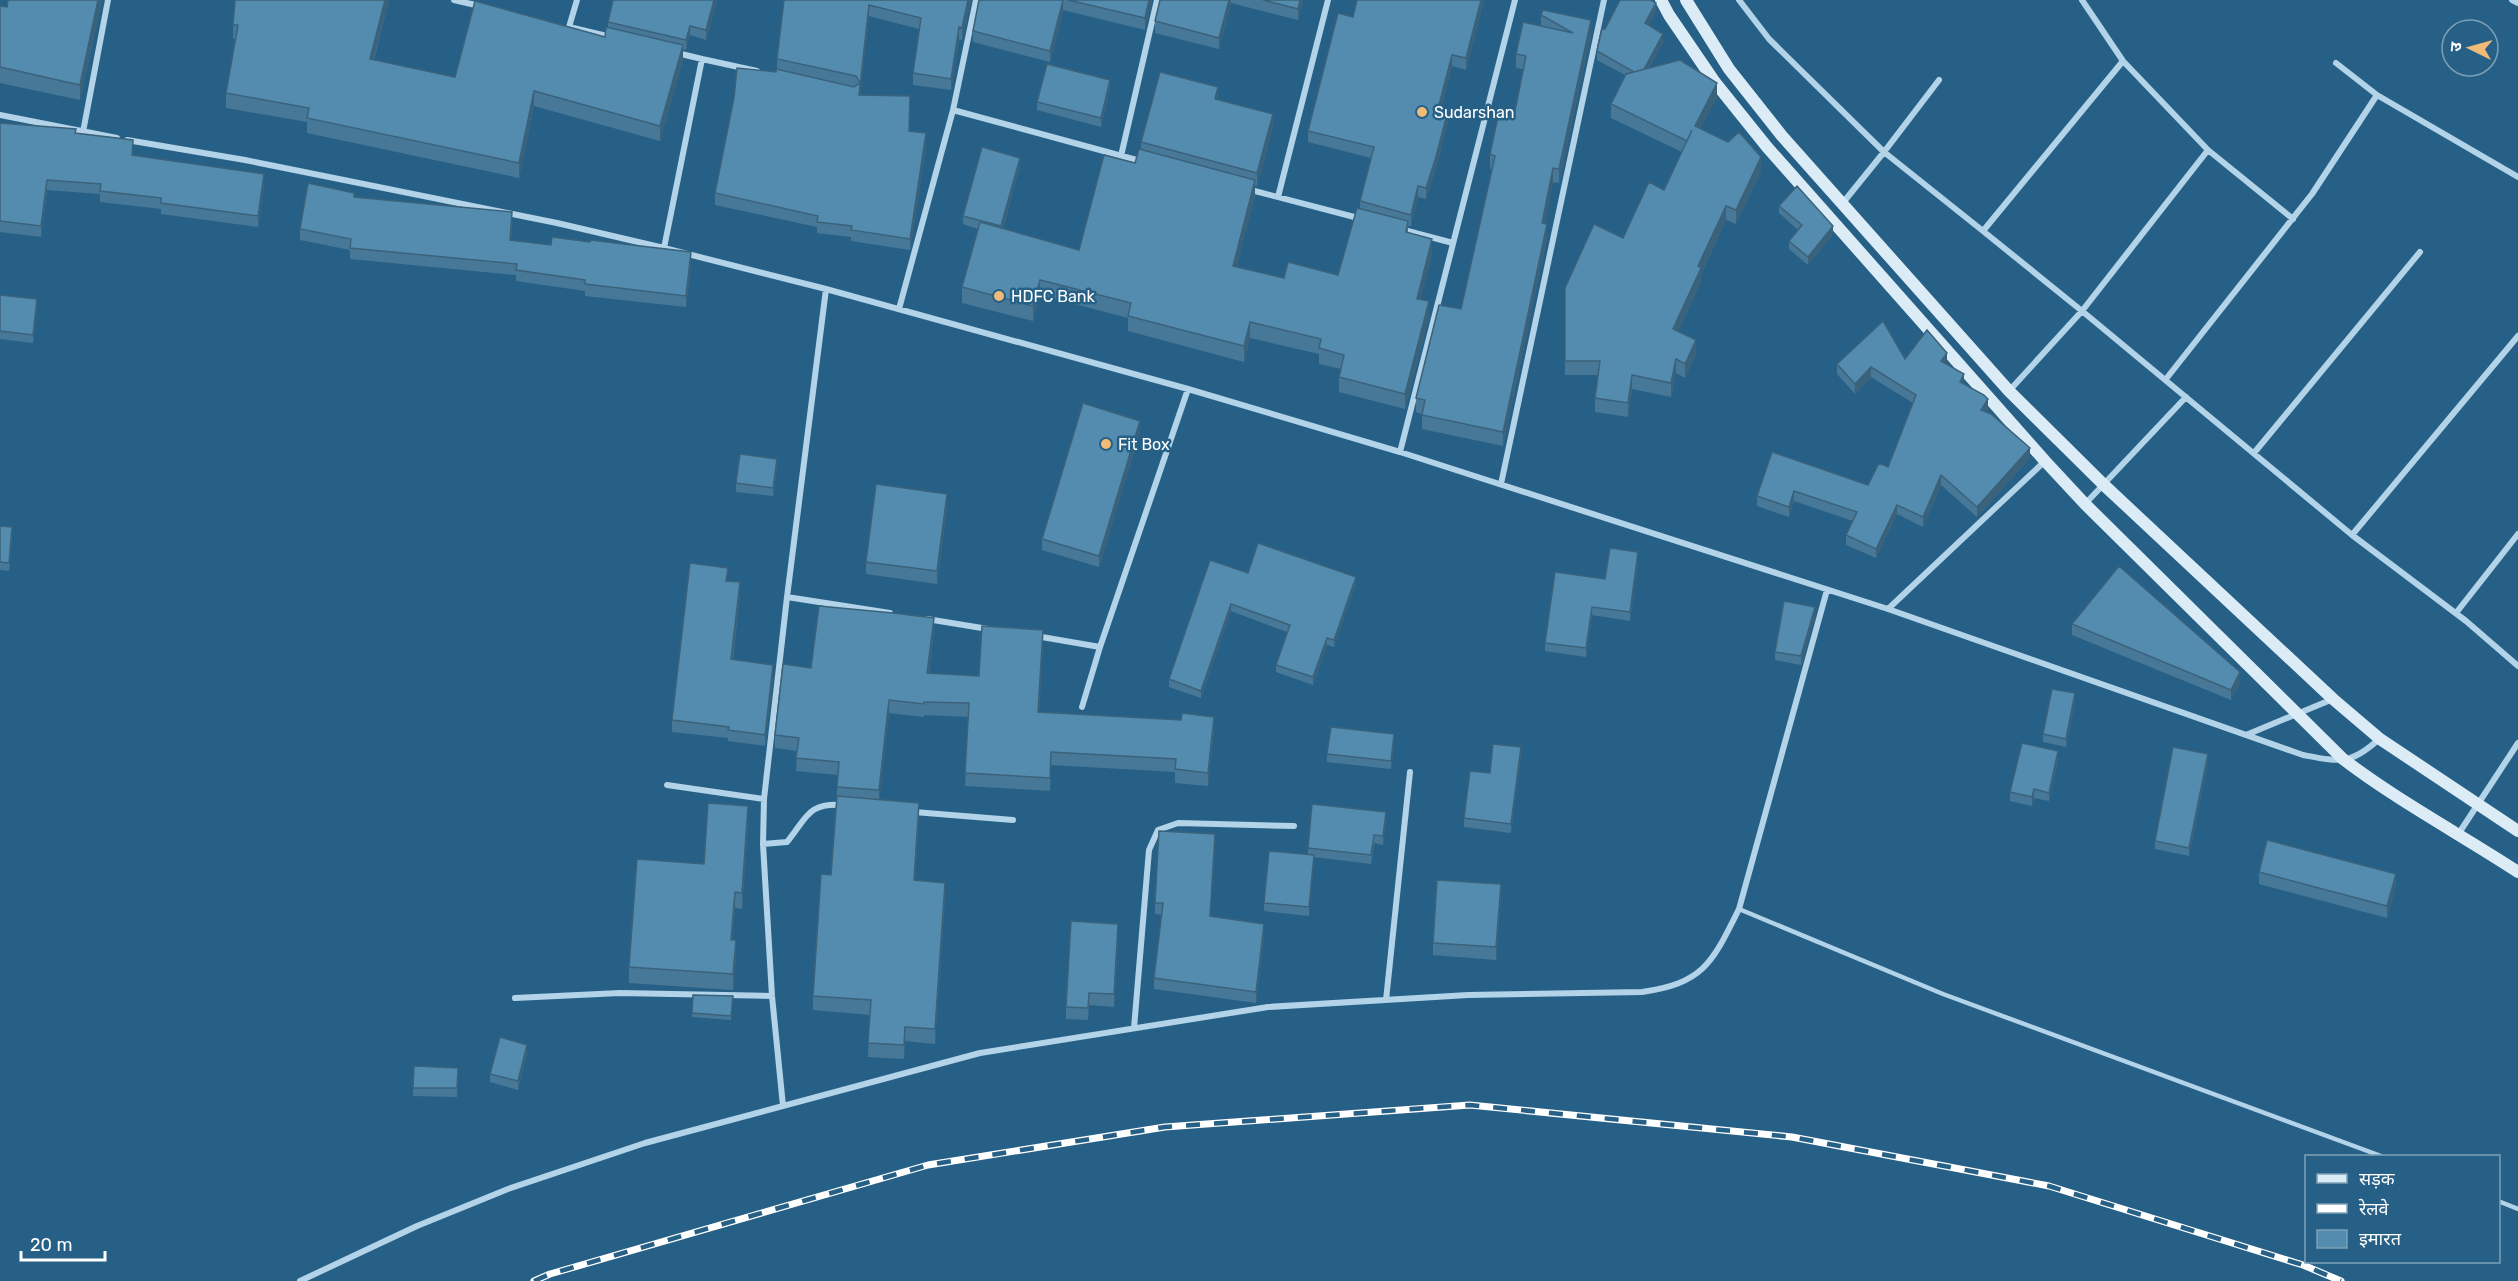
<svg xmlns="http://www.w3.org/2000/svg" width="2518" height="1281" viewBox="0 0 2518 1281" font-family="Rubik,'Noto Sans Devanagari',sans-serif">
  <rect width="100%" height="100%" fill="#276086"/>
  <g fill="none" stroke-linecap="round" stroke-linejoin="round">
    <path stroke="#b2d3e8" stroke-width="4.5" d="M1739,909L1943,994L2381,1156
      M2498,1201L2518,1209"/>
    <path stroke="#b2d3e8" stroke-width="6" d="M454,0L480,6
      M1739,0L1769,39L1884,152L1939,80
      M2082,0L2123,61L1983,231L2082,311L2208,150
      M2512,0L2518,3
      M569,27L611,37
      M569,27L577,0
      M702,59L757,71
      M2123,61L2208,150L2293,219
      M2336,63L2377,95L2518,177
      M953,110L1144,162
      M0,115L117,138
      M83,132L108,0
      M127,140L245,160L557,223L664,248L826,289L1188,389L1400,452L1888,609L2303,755C2340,762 2351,765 2379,739
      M1121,156L1157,0
      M1247,189L1362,219
      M1278,197L1328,0
      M1842,204L1884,152L1983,231
      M1400,229L1453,243
      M664,248L702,59L677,53
      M899,309L953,110L976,0
      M2166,379L2312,194L2377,95
      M2009,391L2082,311L2352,535L2466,621L2518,666
      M1400,452L1515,0
      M2254,453L2420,252
      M1501,484L1604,0
      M2085,504L2186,397
      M2352,535L2518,336
      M787,597L890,613
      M1888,609L2045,461
      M2456,613L2518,534
      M927,619L988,629
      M1036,636L1100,647L1082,707
      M1100,647L1188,389
      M2246,735L2333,699
      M667,785L764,799
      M914,812L1013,820
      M2459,833L2518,743
      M763,844L787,842C807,818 807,802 844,805
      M515,998L620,993L772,996
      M1386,1000L1410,772
      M1134,1028L1149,850L1158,830L1178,823L1294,826
      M783,1106L772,996L763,844L764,799L787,597L826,289
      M300,1281L417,1226L508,1189L645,1143L980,1053L1268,1007L1468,995L1642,992C1704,983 1712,963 1739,909L1827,590"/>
    <path stroke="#dcecf7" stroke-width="12" d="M1661,0L1669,15L1714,81L1767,147L2045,461L2085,504L2343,759C2398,801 2460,834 2518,872
      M1686,0L1729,69L1782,136L2009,391L2104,485L2333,699L2380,739L2518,831"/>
    <defs>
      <path id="rail" d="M534,1281L550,1274L928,1165L1165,1127L1470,1105L1792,1137L2049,1186L2303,1265L2341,1281"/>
    </defs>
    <use href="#rail" stroke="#fff" stroke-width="7"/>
    <use href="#rail" stroke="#276086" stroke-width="4.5" stroke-dasharray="14" stroke-linecap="butt"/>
  </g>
  <path fill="#487897" d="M8,0H102L80,100L0,83V6L7,7Z
    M389,0L374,60L455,77L605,37L608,28V22L717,0L706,40L690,35L686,50L683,49V60L660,141L534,106L519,178L307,133V122L226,108V93L236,39H233V25Z
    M784,0H971L962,40L959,39L951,90L913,85V73L919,29L869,16L860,95L910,131L926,145L910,250L851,241V237L817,233V227L715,205V193L777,70V59Z
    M979,0H1152L1145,30L1063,10L1050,62L973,42V31Z
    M1160,0H1303L1298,20L1231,3L1219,49L1155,33V21Z
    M1484,0L1466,70L1452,66L1441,109L1448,122L1435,171L1426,199L1418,197L1411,226H1408V233L1432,254L1420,300L1429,317L1405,409L1339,392V377L1341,369L1319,364V354L1250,338L1244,362L1128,331V318L1040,295L1033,321L962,303V287L978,229L963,224V216L1020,166L1003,229L1079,250L1135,163L1141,150V142L1218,100L1273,126L1257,186L1255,185V196L1236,267L1284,278L1338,275L1360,208V201L1371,158L1308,142V131L1353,17Z
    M1656,11L1648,25L1663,42L1649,68L1717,97L1700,128L1761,171L1736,224L1726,220L1701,275V282L1678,331L1696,354L1685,378L1676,373L1671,397L1632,389L1628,417L1595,412V398L1598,375H1565V288L1623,238L1664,190L1682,152L1611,118V104L1625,75L1597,60V51L1605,29Z
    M1541,15L1591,34L1559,183L1553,182L1544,223L1547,238L1503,446L1422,429V414L1416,412V398L1461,309L1492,169H1490V154L1515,111L1523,69L1516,68V54L1541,26Z
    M1110,88L1101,127L1037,110V102Z
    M0,123L76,133L133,151V156L264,185L258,227L161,214V209L100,202V194L47,190L41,237L0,232Z
    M354,197L512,223L511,240L691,263L686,307L585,296V291L516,281V275L350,259V250L300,240V229Z
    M1779,206L1833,234L1808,265L1789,249V241L1798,230L1779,213Z
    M0,295L37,307L33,343L0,339Z
    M1905,359L1947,363L1946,364L1964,384L1988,409L1986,412L2030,458L1977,517L1941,485L1923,527L1897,514L1876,558L1846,545V535L1853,521L1794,501L1789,517L1757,506V496L1772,452L1868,485L1888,467L1913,403L1871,377L1855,394L1837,374V364Z
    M1140,432L1099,567L1042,550V539Z
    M777,467L773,496L736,492V483Z
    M947,506L937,584L866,574V562Z
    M0,526L12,535L9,571L0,570Z
    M1638,561L1630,621L1592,615L1586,657L1545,651V643L1605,579Z
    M1248,573L1356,584L1334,647L1327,645L1313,685L1276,672V665L1287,632L1231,611L1201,698L1169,687V679Z
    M728,581L740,594L733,660L773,676L765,746L728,741V738L672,732V720Z
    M1815,615L1801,665L1775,660V652Z
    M2072,624L2240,683L2231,700L2072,635Z
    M934,631L929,673L979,676L1043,643L1039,712L1214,730L1208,786L1175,783V772L1051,765L1050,791L965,786L969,717L924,715V717L889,713L879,800L919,817L915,880L945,897L935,1044L905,1041L904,1059L868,1057L870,1015L813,1010V996L831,875L838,775L796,771L797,751L775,748V735L811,668Z
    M2075,701L2066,747L2043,742V734Z
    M1394,743L1391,769L1327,762V754Z
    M1521,755L1511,833L1464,827V818L1490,773Z
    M2058,760L2049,801L2034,798L2032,806L2010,801V792Z
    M2208,762L2189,856L2155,849V841Z
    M1386,820L1383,845L1374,843L1371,864L1314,857L1309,916L1264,911V903L1308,855V848Z
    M748,822L742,909L735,908L732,940L736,956L733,990L629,983V967L704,864Z
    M1215,845L1210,916L1264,935L1256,1003L1154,989V978L1162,915L1155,914V903Z
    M2259,872L2396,886L2387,918L2259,884Z
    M1501,896L1496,960L1433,955V943Z
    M1118,937L1114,1007L1089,1005L1088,1020L1066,1019V1007Z
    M693,995L733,996L731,1020L692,1017Z
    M527,1053L518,1090L490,1082V1074Z
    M414,1066L458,1068L457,1097L413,1096Z"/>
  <path fill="#3b627b" d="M98,0H102L80,100V85Z
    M385,0H389L370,73V59Z
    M714,0H717L706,40V30Z
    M968,0H971L962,40V28Z
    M1063,0V10L1050,62V51Z
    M1149,0H1152L1145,30V18Z
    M1229,0H1231V3L1219,49V38Z
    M1300,0H1303L1298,20V9Z
    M1481,0H1484L1466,70V58Z
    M1656,3V11L1645,32V23Z
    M869,5V16L859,106V95Z
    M1591,20V34L1559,183V169Z
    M690,26V35L686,50V40Z
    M959,27V39L951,90V79Z
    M1663,34V42L1640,84V75Z
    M683,45V60L660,141V126Z
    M1452,55V66L1438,120V109Z
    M1110,80V88L1101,127V118Z
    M1717,83V97L1695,139V126Z
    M1218,87V99H1215Z
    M534,91V106L519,178V163Z
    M1448,111V122L1435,171L1426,199V188Z
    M1273,114V126L1257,186V173Z
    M926,133V145L910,250V239Z
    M1761,157V171L1736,224V210Z
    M1020,158V166L1001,235V226Z
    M1553,168V182L1542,237V223Z
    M264,174V185L258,227V216Z
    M47,180V190L41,237V226Z
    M1255,180V196L1233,281V266Z
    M1418,186V197L1411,226V215Z
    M1726,206V220L1701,275V282L1673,343V329L1698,266Z
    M512,212V223L510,251V240Z
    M1547,224V238L1503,446V432Z
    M1833,226V234L1808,265V257Z
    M1432,239V254L1417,314V299Z
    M691,252V263L686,307V296Z
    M1040,280V295L1033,321V306Z
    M37,299V307L33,343V335Z
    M1429,301V317L1405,409V394Z
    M1250,322V338L1244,362V346Z
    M1696,340V354L1685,378V364Z
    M1947,353V363L1941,371V361Z
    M1676,359V373L1671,397V383Z
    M1871,367V377L1855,394V384Z
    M1964,374V384L1960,382Z
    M1632,375V389L1628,417V403Z
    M1988,399V409L1981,419V410Z
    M1140,421V432L1099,567V556Z
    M2030,448V458L1977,517V507Z
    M777,459V467L773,496V488Z
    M1941,475V485L1923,527V517Z
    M1794,491V501L1789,517V507Z
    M947,494V506L937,584V571Z
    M1897,505V514L1876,558V549Z
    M1638,552V561L1630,621V612Z
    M1356,577V584L1334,647V640Z
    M740,582V594L731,671V659Z
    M1231,604V611L1201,698V691Z
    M1592,607V615L1586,657V648Z
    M1815,607V615L1801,665V656Z
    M934,618V631L927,686V673Z
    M1043,630V643L1038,725V712Z
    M1327,638V645L1313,685V677Z
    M773,665V676L765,746V735Z
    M2240,672V683L2231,700V690Z
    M2075,693V701L2066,747V739Z
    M889,700V713L879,803V790Z
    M1214,717V730L1208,786V773Z
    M1394,734V743L1391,769V761Z
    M1521,747V755L1511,833V824Z
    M2058,751V760L2049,801V793Z
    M2208,754V762L2189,856V848Z
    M2034,789V798L2032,806V797Z
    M919,803V817L914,895V880Z
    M748,806V822L742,909V893Z
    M1386,812V820L1383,845V836Z
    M1215,834V845L1210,928V916Z
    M1314,855V864L1309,916V907Z
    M2396,874V886L2387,918V906Z
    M945,883V897L935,1044V1029Z
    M1501,884V896L1496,960V947Z
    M735,892V908L731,956V940Z
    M1118,924V937L1114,1007V994Z
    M1264,924V935L1256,1003V992Z
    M736,940V956L733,990V974Z
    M905,1027V1041L904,1059V1045Z
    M527,1045V1053L518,1090V1081Z"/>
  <path fill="#548cb0" stroke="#3b627b" stroke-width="1.5" d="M8,0H98L80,85L0,67V6L7,7Z
    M235,0H385L370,59L455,77L475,1L605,37L606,27L683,45L660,126L534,91L519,163L307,118L309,108L226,93L238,25H233Z
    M613,0H714L706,30L690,26L686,40L608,22Z
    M784,0H968L962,28L959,27L951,79L913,73L921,18L869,5L859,95L910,96L909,131L926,133L910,239L851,230L852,226L817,222L818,216L715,193L734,98L737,68L776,72V69L854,87L860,83L856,76L777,59Z
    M979,0H1063L1050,51L973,31Z
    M1068,0H1149L1145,18Z
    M1160,0H1229L1219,38L1155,21Z
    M1263,0H1300L1298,9Z
    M1357,0H1481L1466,58L1452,55L1438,109L1448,111L1435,160L1426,188L1418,186L1411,215L1360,201L1374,147L1308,131L1338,13L1353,17Z
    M1620,0H1651L1656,3L1645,23L1663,34L1644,69L1634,72L1597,51L1602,28L1605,29Z
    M1543,10L1591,20L1559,169L1553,168L1542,223L1547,224L1503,432L1422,415L1425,400L1416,398L1439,305L1461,309L1495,156L1490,154L1500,108L1515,111L1526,56L1516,54L1523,22L1573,33L1541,15Z
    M1680,60L1717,83L1695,126L1728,142L1739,132L1761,157L1736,210L1726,206L1698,266L1701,268L1673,329L1696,340L1685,364L1676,359L1671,383L1632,375L1628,403L1595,398L1600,361H1565V288L1594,224L1623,238L1649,182L1664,190L1692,130L1687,141L1611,104L1626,74Z
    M1047,64L1110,80L1101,118L1037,102Z
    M1160,72L1218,87L1215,99L1273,114L1257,173L1141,142Z
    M0,123L76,129L75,133L133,140L132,155L264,174L258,216L161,203V198L100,191L101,184L47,180L41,226L0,221Z
    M982,147L1020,158L1001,226L963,216Z
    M1139,149L1255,180L1233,266L1284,278L1288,262L1338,275L1357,208L1408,221L1406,232L1432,239L1417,299L1429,301L1405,394L1339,377L1344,355L1319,348L1321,339L1250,322L1244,346L1128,316L1131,303L1040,280L1033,306L962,287L980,222L1079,250L1104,155L1135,163Z
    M308,183L354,193V197L512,212L510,240L551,245L552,237L590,242V240L691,252L686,296L585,284V280L516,270L517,264L350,248L351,239L300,229Z
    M1797,186L1833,226L1808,257L1789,241L1802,225L1779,206Z
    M0,295L37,299L33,335L0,331Z
    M1883,321L1905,359L1927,330L1947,353L1941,361L1964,374L1960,382L1984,395L1988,399L1981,410L1991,414L2030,448L1977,507L1941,475L1923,517L1897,505L1876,549L1846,535L1857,512L1794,491L1789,507L1757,496L1772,452L1868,485L1879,463L1888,467L1916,395L1871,367L1855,384L1837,364Z
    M1083,403L1140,421L1099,556L1042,539Z
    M740,454L777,459L773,488L736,483Z
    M876,484L947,494L937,571L866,562Z
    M0,526L12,527L9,563L0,562Z
    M1258,543L1356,577L1334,640L1327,638L1313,677L1276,665L1290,625L1231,604L1201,691L1169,679L1210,560L1248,573Z
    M1610,548L1638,552L1630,612L1592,607L1586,648L1545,643L1555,572L1605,579Z
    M690,563L728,568L726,581L740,582L731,659L773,665L765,735L728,730L729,727L672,720Z
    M2119,566L2240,672L2231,690L2072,624Z
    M1784,601L1815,607L1801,656L1775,652Z
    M819,606L893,613L934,618L927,673L979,676L982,626L1043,630L1038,712L1181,720L1182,713L1214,717L1208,773L1175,769L1176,759L1051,752L1050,778L965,773L969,703L924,702V704L889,700L879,790L837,787L839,762L796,758L799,738L775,735L783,664L811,668Z
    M2052,689L2075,693L2066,739L2043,734Z
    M1331,727L1394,734L1391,761L1327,754Z
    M2022,743L2058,751L2049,793L2034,789L2032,797L2010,792Z
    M1493,744L1521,747L1511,824L1464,818L1470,771L1490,773Z
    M2173,747L2208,754L2189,848L2155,841Z
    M837,796L919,803L914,880L945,883L935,1029L905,1027L904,1045L868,1043L871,1000L813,996L821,874L831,875Z
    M708,803L748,806L742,893L735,892L731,940H736L733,974L629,967L637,859L704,864Z
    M1312,804L1386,812L1383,836L1374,835L1371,855L1308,848Z
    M1159,831L1215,834L1210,916L1264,924L1256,992L1154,978L1163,903H1155Z
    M2267,840L2396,874L2387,906L2259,872Z
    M1269,851L1314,855L1309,907L1264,903Z
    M1437,880L1501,884L1496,947L1433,943Z
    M1071,921L1118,924L1114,994L1089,993L1088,1008L1066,1007Z
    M693,995L733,996L731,1016L692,1013Z
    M500,1037L527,1045L518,1081L490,1074Z
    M414,1066L458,1068L457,1088H413Z"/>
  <g fill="#f0ba78" stroke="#276086" stroke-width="2">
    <circle cx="1422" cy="112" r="6"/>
    <circle cx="999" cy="296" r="6"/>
    <circle cx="1106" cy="444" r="6"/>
  </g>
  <g text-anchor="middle" stroke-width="5" stroke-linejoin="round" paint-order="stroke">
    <g font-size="16" fill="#fff" stroke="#276086" text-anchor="start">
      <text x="1434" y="118">Sudarshan</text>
      <text x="1011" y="302">HDFC Bank</text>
      <text x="1118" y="450">Fit Box</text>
    </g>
  </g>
  <rect x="2305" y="1155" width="195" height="108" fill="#276086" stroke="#7da0b6" stroke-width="1.5"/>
  <rect x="2317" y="1174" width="30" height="9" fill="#dcecf7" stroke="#7da0b6" stroke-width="1.5"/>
  <text x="2359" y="1185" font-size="18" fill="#ffffff">सड़क</text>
  <rect x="2317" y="1204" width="30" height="9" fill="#ffffff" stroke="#7da0b6" stroke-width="1.5"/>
  <text x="2359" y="1215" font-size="18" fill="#ffffff">रेलवे</text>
  <rect x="2317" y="1230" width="30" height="18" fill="#548cb0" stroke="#7da0b6" stroke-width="1.5"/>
  <text x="2359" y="1245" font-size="18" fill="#ffffff">इमारत</text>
  <g transform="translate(2470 48) rotate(275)"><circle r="28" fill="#276086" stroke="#7da0b6" stroke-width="1.5"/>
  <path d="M0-4.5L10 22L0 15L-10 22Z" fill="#f0ba78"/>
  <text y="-9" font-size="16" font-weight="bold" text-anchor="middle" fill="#ffffff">उ</text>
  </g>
  <path d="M21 1251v9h84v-9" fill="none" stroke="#ffffff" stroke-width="3"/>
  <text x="30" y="1251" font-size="18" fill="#ffffff" stroke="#276086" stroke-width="4.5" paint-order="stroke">20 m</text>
</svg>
